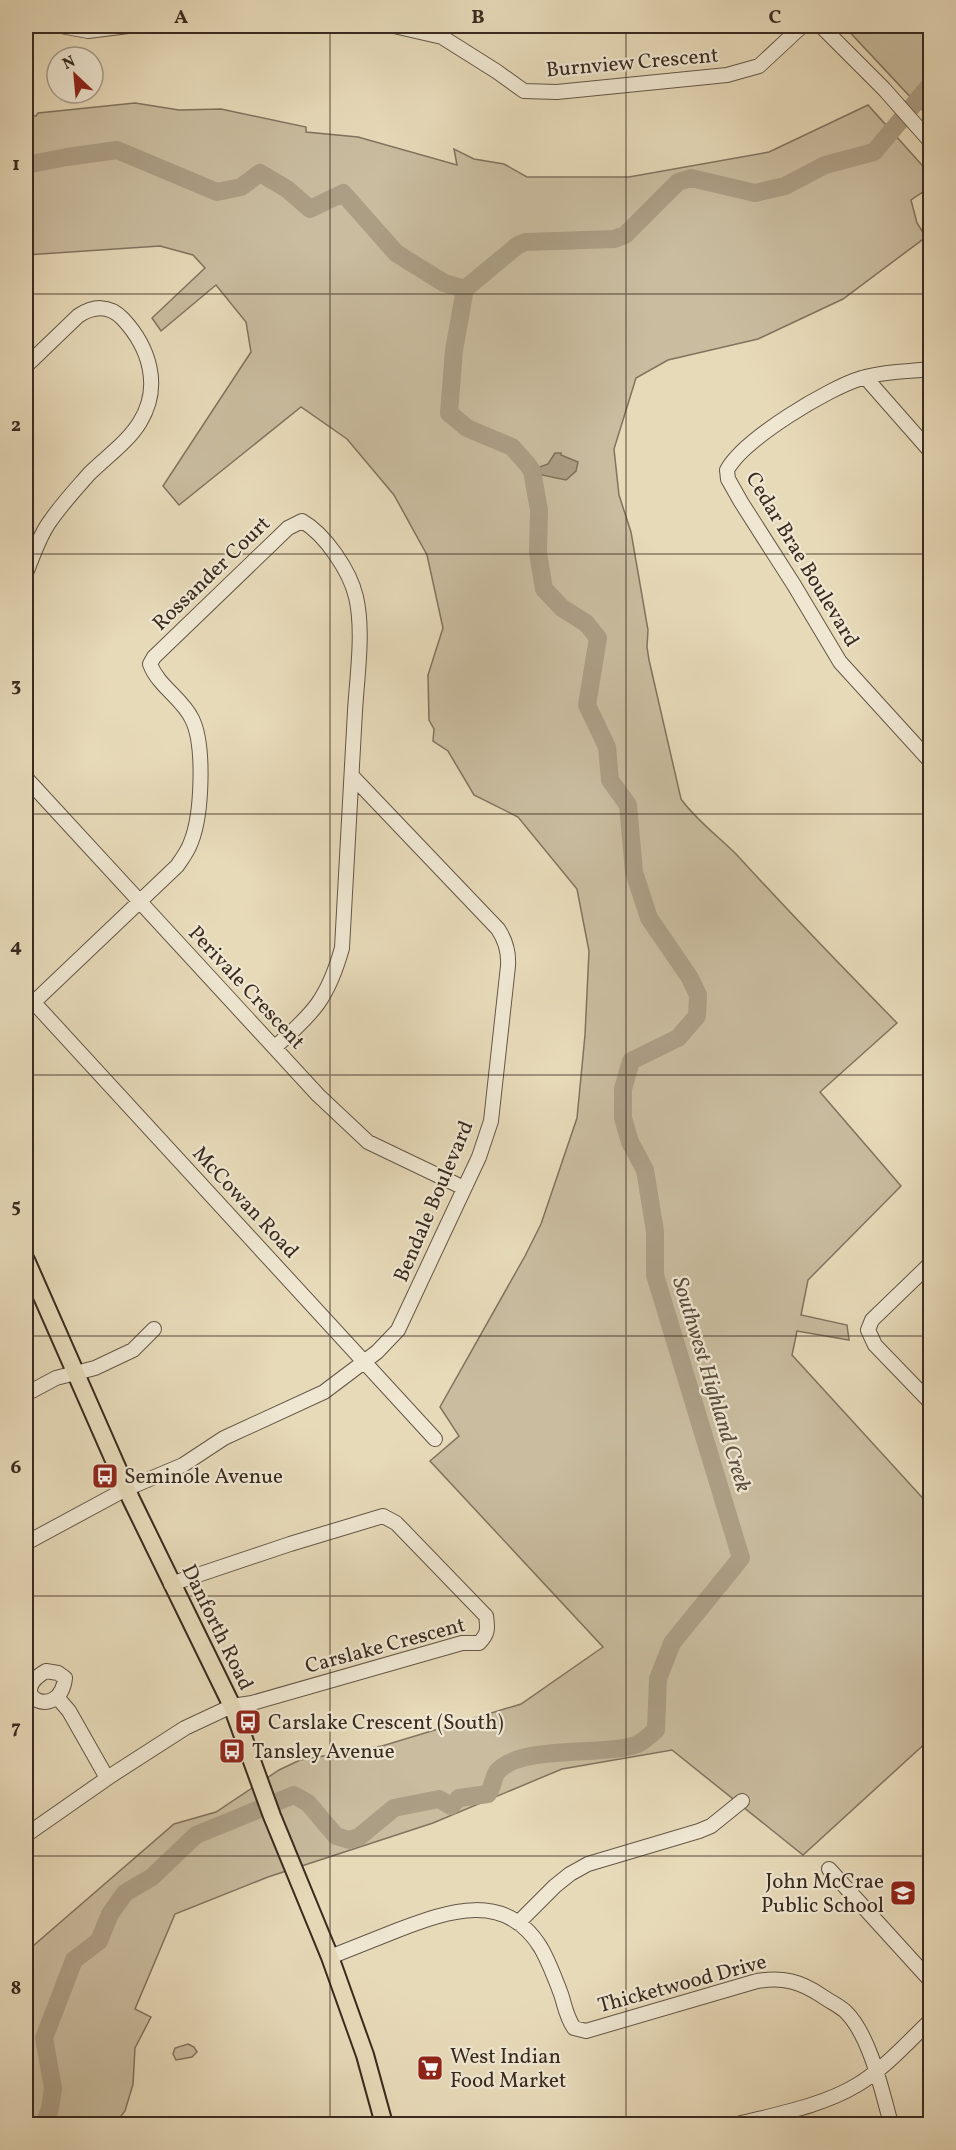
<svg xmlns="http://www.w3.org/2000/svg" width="956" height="2150" viewBox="0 0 956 2150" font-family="Vollkorn,serif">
  <rect width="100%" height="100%" fill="#e7dab9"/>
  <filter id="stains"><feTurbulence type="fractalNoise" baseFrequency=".00333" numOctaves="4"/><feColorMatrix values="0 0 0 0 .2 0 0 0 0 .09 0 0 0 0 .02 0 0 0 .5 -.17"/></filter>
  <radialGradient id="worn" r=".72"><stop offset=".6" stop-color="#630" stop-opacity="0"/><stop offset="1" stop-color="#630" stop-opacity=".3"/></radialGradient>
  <path fill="#c9bc9f" stroke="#81735f" stroke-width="1.5" d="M844,26H930V118Z
    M135,103L179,110L221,109L306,127V132L358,137L457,165L454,149L474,159L504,164L527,177H629L769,152L868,105L930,174V187L911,200L917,223L926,237L843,299L758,339L668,360L636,378L614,449L619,495L631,532L648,630L647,647L649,660L681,799C696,820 718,836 736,854C789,912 843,968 897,1023L820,1092L901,1186L808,1280L801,1315L847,1325L849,1340L797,1331L792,1355L930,1506V1739L803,1855L672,1750L562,1769L433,1823L268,1877L175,1914L135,2009L151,2017L135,2048L133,2084L125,2111L115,2124H26V1952L174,1824L216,1812L279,1770L300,1760L382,1746L521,1704L603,1647L430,1461L459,1436L440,1407L525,1256L541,1224L577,1118L585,1035L589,951L577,889L518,817L474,795L448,751L433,741L434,729L429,720L428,675L443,628L427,555L394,495L347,439L301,407L179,505L163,486L251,352L246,322L216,285L161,331L152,318L205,268L193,255L160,246L26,255V116H36L38,113Z
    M188,2044L194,2047L197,2052L192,2057L176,2060L173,2054L175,2048Z"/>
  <path fill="#ac9e85" stroke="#7e705c" stroke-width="1.5" d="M555,453H561V455L578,462L576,471L566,480L537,474V468L548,464Z"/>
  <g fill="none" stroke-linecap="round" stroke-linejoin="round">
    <path stroke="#ac9e85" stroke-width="18" d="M26,165L67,157L117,150L217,192L241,187L260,173L287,189L310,209L343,193L396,253L444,283L465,289
      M465,289L518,245L526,242L614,239L625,235L678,182L691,178L755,193L785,186L825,165L874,152L930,85
      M44,2124L50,2109L53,2088L44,2038L74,1960L99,1941L110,1914L125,1893L152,1877L196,1835L294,1795L308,1803L336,1836L349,1840L359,1837L394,1808L439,1799L451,1806L459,1798L488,1794C493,1787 493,1778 497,1772C520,1744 605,1757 638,1744C644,1741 651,1734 656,1730L658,1679L672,1643L741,1558L655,1275V1231L645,1170L630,1142L623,1118V1089L631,1061L678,1038L697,1016L698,995L690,978L649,918L634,872L628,805L610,780L607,747L587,705L598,638L586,623L562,608L544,589L538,553L539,510L532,471L528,465L512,447L467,428L449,413L454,350L465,289"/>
    <defs>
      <path id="minor" d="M61,26L88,31L128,26
        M394,26L442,37L496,71L524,91L557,92L727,75L759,66L802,26
        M821,26L884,89L930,141
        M26,366L78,316C93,306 109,304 123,319C149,347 162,386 140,422C128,442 105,458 89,474C76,489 62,504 51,520C40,534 33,556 26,573
        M930,369C908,372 883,371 862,378C828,388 744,439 727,470L728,479L741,502L794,585L840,662L930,761
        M865,377L930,451
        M26,778L318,1095L368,1142L464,1188
        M26,994L435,1439
        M34,1002L177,866C182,859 188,851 191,842C202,815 205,745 192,719C182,698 158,686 150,664L154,657L288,528L302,521C325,534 350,571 356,597C364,631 357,676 355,711C351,790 347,869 342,948C328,998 314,1013 275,1047
        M930,1264L872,1320L868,1330L875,1345L930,1402
        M26,1394L56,1378L95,1368L133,1350L154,1329
        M26,1543L126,1489L183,1465L224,1438L324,1392L377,1352L398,1330L479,1157L491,1121L508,966C509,952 506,941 498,929L352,776
        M46,1671L58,1673L65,1678C60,1722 3,1696 46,1671Z
        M57,1697L69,1711L107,1778
        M26,1835L112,1775L185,1728L232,1706L252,1703L462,1643H479C488,1634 488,1629 486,1616L396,1523L383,1516L290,1544L171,1584
        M829,1869L930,1980
        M518,1923L555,1886L570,1874L588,1864L699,1831L711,1826L742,1801
        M330,1957C353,1948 375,1939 398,1930C448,1911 506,1890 541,1948C549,1962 555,1978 561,1994C565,2006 566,2016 574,2028L586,2031L757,1981C783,1977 800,1981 822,1996C829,2001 838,2005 845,2011C870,2035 882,2091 891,2124
        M738,2124C777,2114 822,2106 857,2085C885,2068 907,2043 930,2021"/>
      <path id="major" d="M26,1260L131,1499L232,1706L272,1816L330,1957L365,2055L384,2124"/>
    </defs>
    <use href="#minor" stroke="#645646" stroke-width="16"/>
    <use href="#major" stroke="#392a1f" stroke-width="20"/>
    <use href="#minor" stroke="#efe7d2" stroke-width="14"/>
    <use href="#major" stroke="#e7dab9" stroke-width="16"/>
  </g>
  <path fill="none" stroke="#392a1f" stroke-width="1.5" stroke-opacity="0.55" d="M330,26V2124M626,26V2124M26,294H930M26,554H930M26,814H930M26,1075H930M26,1336H930M26,1596H930M26,1856H930"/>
  <defs>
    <symbol id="bus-square" viewBox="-11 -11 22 22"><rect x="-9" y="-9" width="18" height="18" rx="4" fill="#8f2418" stroke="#efe7d2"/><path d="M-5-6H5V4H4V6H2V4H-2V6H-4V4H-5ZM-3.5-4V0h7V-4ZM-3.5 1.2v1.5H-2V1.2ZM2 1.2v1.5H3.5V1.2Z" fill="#fff"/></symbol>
    <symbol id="school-square" viewBox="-11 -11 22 22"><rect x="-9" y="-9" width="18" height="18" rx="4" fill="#8f2418" stroke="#efe7d2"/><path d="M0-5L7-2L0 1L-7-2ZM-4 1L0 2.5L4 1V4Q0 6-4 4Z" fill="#fff"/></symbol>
    <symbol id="supermarket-square" viewBox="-11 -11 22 22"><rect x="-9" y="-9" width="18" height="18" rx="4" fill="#8f2418" stroke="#efe7d2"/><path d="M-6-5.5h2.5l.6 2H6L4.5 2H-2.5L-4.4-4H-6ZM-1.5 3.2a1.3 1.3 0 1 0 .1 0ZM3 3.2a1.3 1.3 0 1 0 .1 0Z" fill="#fff"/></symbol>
  </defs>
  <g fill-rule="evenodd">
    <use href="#bus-square" x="90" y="1461" width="30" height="30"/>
    <use href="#bus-square" x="233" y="1707" width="30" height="30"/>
    <use href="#bus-square" x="217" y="1736" width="30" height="30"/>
    <use href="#school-square" x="888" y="1878" width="30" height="30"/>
    <use href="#supermarket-square" x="415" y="2053" width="30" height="30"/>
  </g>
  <g text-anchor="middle" stroke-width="4.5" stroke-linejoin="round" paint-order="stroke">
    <g font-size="21" fill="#392a1f" stroke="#efe7d2">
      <text transform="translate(632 62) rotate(-5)" y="7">Burnview Crescent</text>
      <text transform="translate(803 559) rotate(59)" y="7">Cedar Brae Boulevard</text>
      <text transform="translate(211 573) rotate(-44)" y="7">Rossander Court</text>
      <text transform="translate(247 987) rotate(47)" y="7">Perivale Crescent</text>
      <text transform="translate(433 1201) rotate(-67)" y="7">Bendale Boulevard</text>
      <text transform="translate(246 1202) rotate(47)" y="7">McCowan Road</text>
      <text transform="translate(218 1627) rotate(64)" y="7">Danforth Road</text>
      <text transform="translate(385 1645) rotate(-15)" y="7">Carslake Crescent</text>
      <text transform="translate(682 1983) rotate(-15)" y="7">Thicketwood Drive</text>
    </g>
    <g font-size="21" fill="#392a1f" stroke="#efe7d2" text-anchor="start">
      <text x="124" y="1483">Seminole Avenue</text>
      <text x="268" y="1729">Carslake Crescent (South)</text>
      <text x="252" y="1758">Tansley Avenue</text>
      <text x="884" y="1888" text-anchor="end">John McCrae<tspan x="884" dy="24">Public School</tspan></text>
      <text x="450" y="2063">West Indian<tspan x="450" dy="24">Food Market</tspan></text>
    </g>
    <g font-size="22" font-style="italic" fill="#5c4d3e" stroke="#efe7d2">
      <text transform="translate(713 1384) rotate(73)" y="8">Southwest Highland Creek</text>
    </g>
  </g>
  <rect width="956" height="2150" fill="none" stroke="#e7dab9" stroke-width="66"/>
  <g transform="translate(75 75) rotate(334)"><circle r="28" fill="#efe7d2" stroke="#a69b8a" stroke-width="1.5"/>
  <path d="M0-4.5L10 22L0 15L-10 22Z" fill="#8f2418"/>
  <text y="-9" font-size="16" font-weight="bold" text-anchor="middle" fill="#392a1f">N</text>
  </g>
  <rect x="33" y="33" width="890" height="2084" fill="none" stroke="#392a1f" stroke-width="2"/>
  <g font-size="20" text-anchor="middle" font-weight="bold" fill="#392a1f">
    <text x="181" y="23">A</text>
    <text x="478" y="23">B</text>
    <text x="775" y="23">C</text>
    <text x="16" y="170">1</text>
    <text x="16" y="431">2</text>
    <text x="16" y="691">3</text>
    <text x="16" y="952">4</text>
    <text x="16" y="1212">5</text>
    <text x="16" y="1473">6</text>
    <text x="16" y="1733">7</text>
    <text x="16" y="1994">8</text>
  </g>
  <rect width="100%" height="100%" filter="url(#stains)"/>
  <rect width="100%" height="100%" fill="url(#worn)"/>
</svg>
